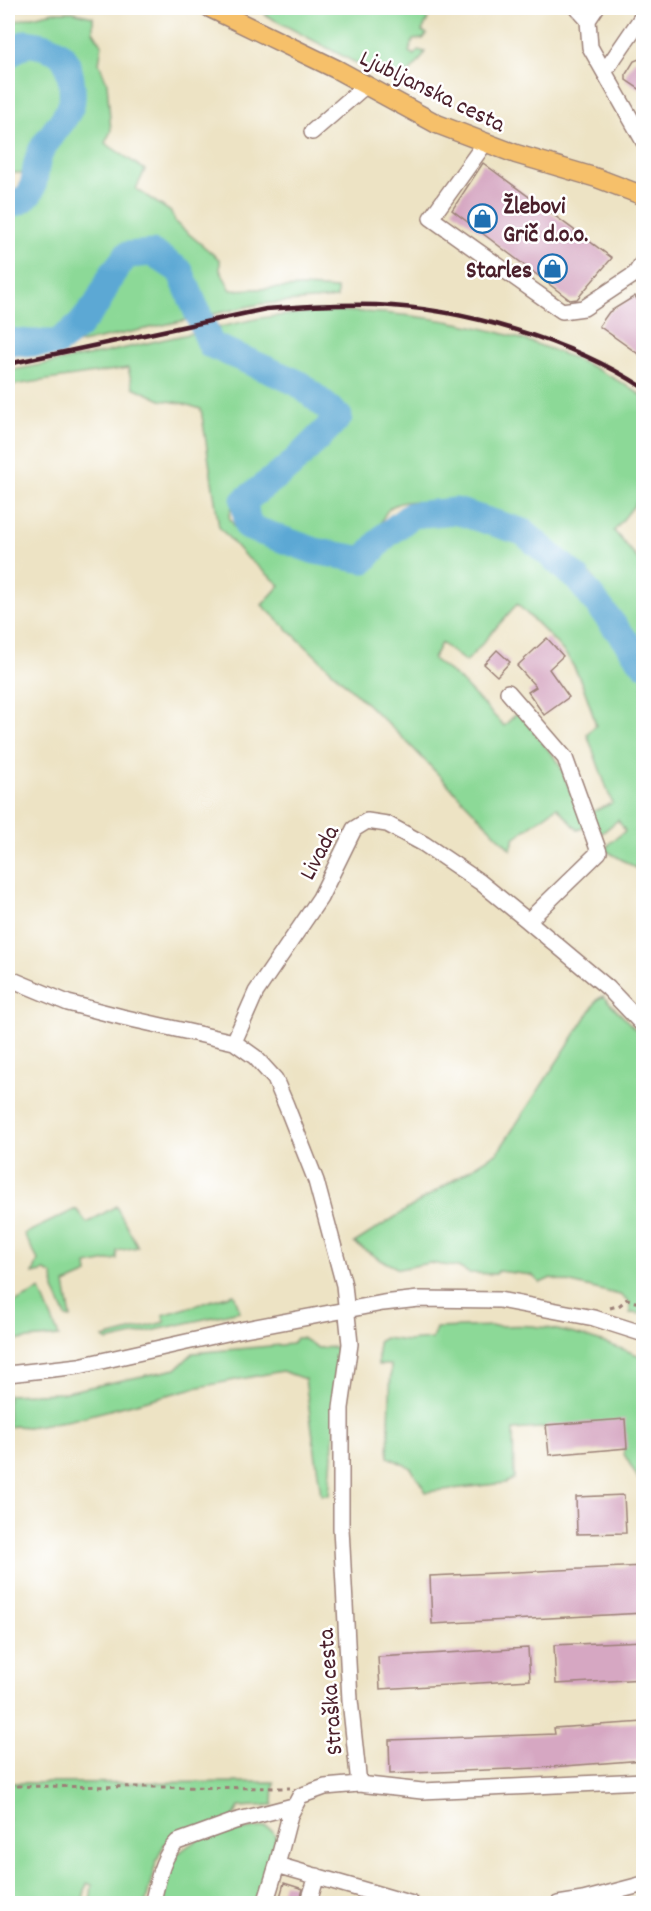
<svg xmlns="http://www.w3.org/2000/svg" width="651" height="1911" viewBox="0 0 651 1911" font-family="Dekko,sans-serif">
  <rect width="100%" height="100%" fill="#fff"/>
  <filter id="ink" filterUnits="userSpaceOnUse"><feTurbulence type="fractalNoise" baseFrequency=".0167" numOctaves="2"/><feDisplacementMap in="SourceGraphic" scale="12" xChannelSelector="R" yChannelSelector="G"/><feConvolveMatrix kernelMatrix="1 2 1 2 8 2 1 2 1" color-interpolation-filters="sRGB"/></filter>
  <filter id="wash" filterUnits="userSpaceOnUse"><feTurbulence type="fractalNoise" baseFrequency=".008" numOctaves="4" result="noise"/><feDisplacementMap in="SourceGraphic" scale="24" xChannelSelector="R" yChannelSelector="G"/><feGaussianBlur stdDeviation="1.35" result="paint"/><feColorMatrix in="noise" values="0 0 0 0 0 0 0 0 0 0 0 0 0 0 0 0 0 1.4 0 .05"/><feComposite in="paint" operator="in"/></filter>
  <g filter="url(#wash)">
    <rect width="100%" height="100%" fill="#ede3c4"/>
    <path fill="#8cd997" stroke="#6b7c61" stroke-width="1.5" fill-rule="evenodd" d="M270,8H409L428,19L422,31L427,34L423,39L413,40L409,52L414,55L418,50L425,52C415,70 408,75 388,80L265,15Z
      M54,12H73L93,17V31L102,45L99,63L107,83L111,131L105,143L145,170L136,189L171,212L176,223L220,260V270L231,290L304,287L337,289V298L260,304L76,344L100,315L123,270L139,263L160,267L177,279L192,275C183,263 171,258 158,251C153,249 147,245 141,244C111,238 100,295 84,311C76,317 63,329 54,332C40,337 21,337 8,336V210C16,208 26,207 32,199C41,188 41,174 46,161C52,143 62,136 71,122C78,110 82,72 75,59C67,45 45,41 31,36L8,47V25L19,20Z
      M28,51C46,54 52,55 64,69L63,107C51,119 42,132 35,147C31,157 29,164 22,173H8V61Z
      M318,311C431,310 548,333 643,396V494L614,531L643,565V865L638,869L605,850L610,843L625,831L618,820L602,833L596,829L590,813L612,803L587,734L596,725C589,702 582,679 569,659C555,639 535,622 517,604L466,662L441,643L433,659L459,679L504,726L518,712L559,763L585,827L578,830L557,807L514,838L511,850L407,742L262,605L280,585L244,555L219,527L201,409L181,403L161,400L133,387L128,368L8,386V371L103,353L260,318ZM292,457L298,466L252,504L249,513L251,518L337,552C356,551 371,541 380,524C383,519 385,512 390,508C403,498 423,502 438,504C502,512 550,531 595,579L588,586C580,581 571,577 564,572C548,562 535,549 518,541C483,524 440,515 401,519L386,536L370,561L348,566L331,565L236,529L229,517L232,506L238,494Z
      M603,996L643,1037V1314L630,1313V1303L620,1295L551,1278L540,1283L532,1275L498,1271L496,1274L469,1273L458,1267L429,1263L399,1269L379,1259L354,1243L498,1152L598,999Z
      M116,1206L138,1247L117,1251V1259L87,1265L88,1274L65,1284L71,1318L66,1317L54,1289L53,1275L45,1271L33,1274L38,1260L24,1234L76,1209L87,1223Z
      M40,1290L59,1336L8,1341V1306Z
      M234,1294L240,1311L107,1341L104,1338L165,1322L163,1315Z
      M495,1326C507,1326 520,1325 532,1326C570,1330 608,1343 643,1357V1487L624,1454L622,1422L513,1430L514,1479L505,1483L426,1492L411,1468L388,1457L391,1365H378V1342L385,1338L407,1341L432,1339L436,1328Z
      M296,1338H302L318,1348L338,1347L339,1361L329,1495H321L305,1379L282,1371L194,1388L71,1420L28,1427L15,1426L8,1427V1395L61,1393L176,1369L193,1353L292,1344Z
      M274,1782L273,1805L239,1807L232,1819C215,1825 176,1831 165,1844C155,1857 150,1888 145,1904L90,1903L92,1885L87,1883L82,1903H8V1783Z
      M266,1827L272,1830L276,1837L258,1903L161,1904L169,1867L175,1856L188,1846L200,1838L254,1828Z"/>
    <g fill="none" stroke-linecap="round" stroke-linejoin="round">
      <path stroke="#5ba8d4" stroke-width="27" d="M8,55L26,43C38,45 52,47 61,55C71,64 75,96 70,108C62,124 49,136 41,151C29,174 44,198 8,205
        M8,341L30,343H57L79,326L97,304L112,274L127,255L153,253L180,271L211,345L298,383L339,417L289,467L244,501L248,527L315,551L364,560L385,536L412,515L456,511L523,532L577,578L644,664"/>
    </g>
    <g id="blocks">
      <path fill="#d6a7c2" d="M644,57V92L626,80V74L634,61Z
        M483,163L612,258L577,299L570,300L452,210Z
        M635,296L644,310V358L599,326L609,312Z
        M547,638L563,656L549,669L569,697L544,715L528,692L536,687L517,666Z
        M497,650L510,662L497,676L484,664Z
        M625,1419L627,1448L549,1455L546,1425Z
        M624,1495L626,1533L577,1534L576,1497Z
        M644,1566V1613L432,1624L430,1576Z
        M644,1641V1679L556,1684L554,1645Z
        M528,1648L530,1680L380,1689L378,1657Z
        M644,1722V1760L538,1768L390,1774L389,1740L555,1734L554,1728Z
        M284,1883L303,1889L299,1904H278Z"/>
    </g>
  </g>
  <g filter="url(#ink)">
    <use href="#blocks" fill-opacity="0" stroke="#9c8178" stroke-width="1.5"/>
    <g fill="none" stroke-linecap="round" stroke-linejoin="round">
      <defs>
        <path id="minor" d="M577,8L588,20
          M596,8L588,20L590,47L644,142
          M605,71L644,14
          M312,132L365,86
          M485,143L431,218L562,311L584,308L635,274L644,260
          M508,692L565,758L599,852L528,921L608,988L644,1026
          M8,978L68,1003L122,1017L234,1042L255,1057L275,1079L286,1105L316,1181L344,1285L350,1344L341,1408V1528L350,1700L359,1784L422,1791L644,1781
          M234,1042L256,992L320,898L354,829L367,821L387,824L424,844L480,882L528,921
          M8,1374L79,1366L245,1329L383,1303L419,1299L499,1300L594,1318L644,1334
          M277,1865L412,1904
          M152,1904C158,1882 161,1858 177,1842L235,1821L293,1806
          M265,1904L277,1865L290,1815L300,1796L325,1787L359,1784
          M308,1904L317,1876
          M558,1904L583,1900L644,1884"/>
        <path id="major" d="M210,8L336,69L437,124L516,154L597,178L644,196"/>
      </defs>
      <use href="#minor" stroke="#9c8178" stroke-width="18"/>
      <use href="#major" stroke="#9c8178" stroke-width="21"/>
      <path stroke="#9c8178" stroke-width="3" stroke-dasharray="4.5 4.5" stroke-linecap="butt" d="M610,1308L620,1305L627,1299L644,1305
        M8,1786L290,1788"/>
      <use href="#minor" stroke="#fff" stroke-width="15"/>
      <use href="#major" stroke="#f6c06b" stroke-width="18"/>
      <path stroke="#4a1f2b" stroke-width="4.5" d="M8,364L266,309C303,306 339,304 376,305C462,308 571,340 644,388"/>
    </g>
  </g>
  <defs>
    <symbol id="shop-ring" viewBox="-11 -11 22 22"><circle r="9.5" fill="#fff" stroke="#1f6fb2" stroke-width="1.5"/><path d="M-5-2.5h2.3a2.7 3.5 0 0 1 5.4 0H5L5.5 6h-11ZM-1.5-2.5h3a1.5 2.3 0 0 0-3 0Z" fill="#1f6fb2"/></symbol>
  </defs>
  <g fill-rule="evenodd">
    <use href="#shop-ring" x="466" y="202" width="33" height="33"/>
    <use href="#shop-ring" x="536" y="252" width="33" height="33"/>
  </g>
  <g text-anchor="middle" stroke-width="5" stroke-linejoin="round" paint-order="stroke">
    <g font-size="24" fill="#4a1f2b" stroke="#fff">
      <text transform="translate(433 90) rotate(26)" y="8">Ljubljanska cesta</text>
      <text transform="translate(318 852) rotate(-62)" y="8">Livada</text>
      <text transform="translate(329 1692) rotate(-94)" y="8">Straška cesta</text>
    </g>
    <g font-size="24" font-weight="bold" fill="#4a1f2b" stroke="#fff" text-anchor="start">
      <text x="503" y="213">Žlebovi<tspan x="503" dy="28">Grič d.o.o.</tspan></text>
      <text x="532" y="277" text-anchor="end">Starles</text>
    </g>
  </g>
  <rect width="651" height="1911" fill="none" stroke="#fff" stroke-width="30"/>
</svg>
